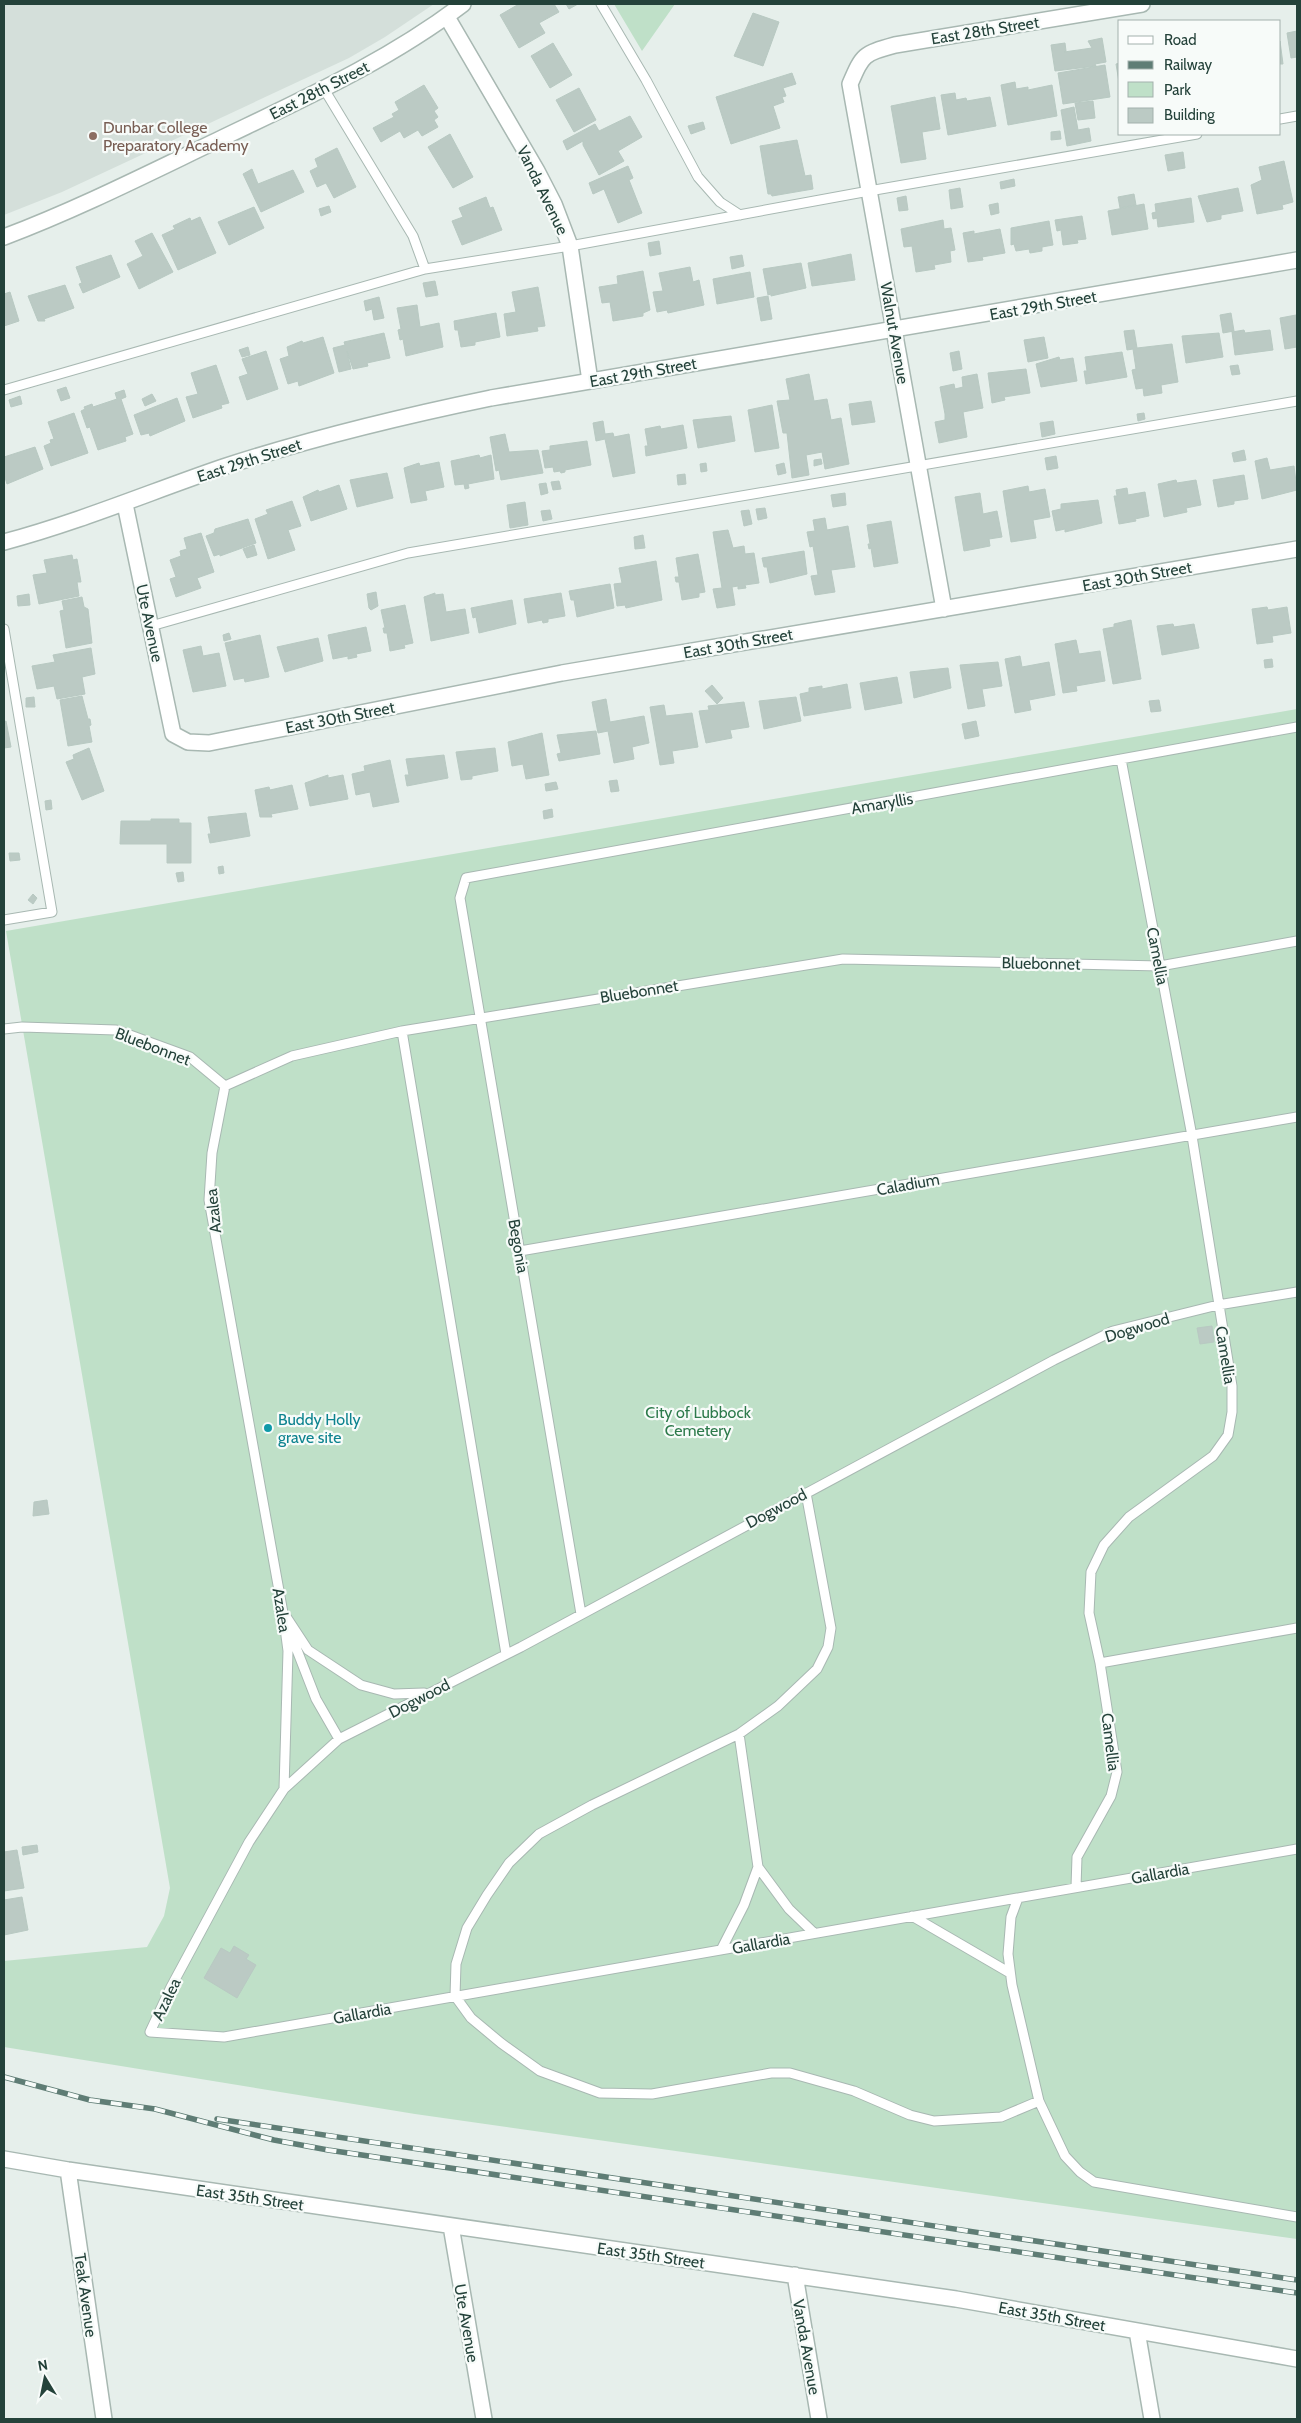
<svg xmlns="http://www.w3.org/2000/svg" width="1301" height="2423" viewBox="0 0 1301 2423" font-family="Cabin,sans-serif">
  <rect width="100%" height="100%" fill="#e6efeb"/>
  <path fill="#d4dfda" d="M4,4H434L385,37L349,58L62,192L4,215Z"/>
  <path fill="#bfe0c8" d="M614,4H675L642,51Z
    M1297,709V2239L415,2114L4,2047V1961L147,1947L164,1916L170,1888L6,931Z"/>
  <path fill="#bbcac4" stroke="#b8c9c2" d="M519,4H554L559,12L539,23L545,33L519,48L500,15Z
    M566,4H578L569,9Z
    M753,13L779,22L763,66L734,56Z
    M1297,31V57L1291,58L1287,33Z
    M1102,38L1106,62L1095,64L1096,66L1055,71L1051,45L1065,43L1066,51L1064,52L1092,48L1088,41Z
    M1280,41L1283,64H1280Z
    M553,43L572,75L550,88L531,56Z
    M1120,63V88L1116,64Z
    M1105,65L1110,97L1063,104L1058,73Z
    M792,73L796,84L783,88L786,96L782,97L784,102L773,106L780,128L731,144L716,97Z
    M1015,82L1016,89L1028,87V90L1052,85L1057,116L1008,125L1001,85Z
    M424,85L438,108L434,111L438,117L434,120L438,127L422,136L418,130L404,138L400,131L381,142L373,128L394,117L392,114L399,110L395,102Z
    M579,88L596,120L574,132L556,100Z
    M955,93L956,100L966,98L967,101L990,97L996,126L948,135L941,95Z
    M935,97L940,129L922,132L926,159L901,163L891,106Z
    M1093,101L1095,118L1078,120L1075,103Z
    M1074,107L1078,130L1089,128L1091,141L1067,146L1061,110Z
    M630,116L642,137L618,151L624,161L599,175L583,145V141L567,150L563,141L595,124L599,131Z
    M703,122L705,129L691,134L688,126Z
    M1060,131L1061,139L1051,140V132Z
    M450,134L473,177L453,188L428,147Z
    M797,140L805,176L811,175L813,189L772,196L771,194H768L760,146Z
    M337,148L356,187L334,198L326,183L317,187L310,171L318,167L315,159Z
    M1183,152L1185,168L1168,171L1165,155Z
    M1284,161L1293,202L1282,205L1283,209L1257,214L1251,185L1262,180L1259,167Z
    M628,166L633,178L629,180L642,213L618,223L604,189L593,194L589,183Z
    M252,169L258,184L293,170L304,192L261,212L243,174Z
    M1014,179L1015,186L1001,189L1000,182Z
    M960,188L963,207L951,209L949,190Z
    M1238,188L1243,211L1221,215V219L1207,222L1198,196Z
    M1134,194L1136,205L1120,208L1118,197Z
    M906,196L908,210L899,211L897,198Z
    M486,197L490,208L493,207L502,230L462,245L452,221L463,217L459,208Z
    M1191,198L1194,222L1158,227L1157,218L1153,219L1152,213L1156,212L1155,204Z
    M998,203L999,213L991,215L989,205Z
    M1144,204L1148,229L1112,235L1108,211Z
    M329,206L331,212L321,216L319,209Z
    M254,207L264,228L229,245L218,222Z
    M1082,216L1086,239L1077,240L1078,243L1063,245L1061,230L1057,231L1055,220Z
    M200,217L216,253L178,270L162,235L175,229L173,226L190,218L191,221Z
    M943,220L944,229L951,228L955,250L950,251L951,262L934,265L935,269L916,272L912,246L904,247L901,229Z
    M1049,221L1053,245L1042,247V251L1030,253L1029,249L1016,251L1014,244L1011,245V228Z
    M1000,229L1005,253L982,257L983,260L968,262L963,233L974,231V234Z
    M152,233L173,272L139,289L127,264L143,256L135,241Z
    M659,241L661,254L650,256L648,243Z
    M851,254L855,280L812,286L808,263Z
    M111,255L120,277L83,293L79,284L82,283L76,267Z
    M742,255L744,266L732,269L730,257Z
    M801,263L806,288L771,296V294L768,295L763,269Z
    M690,267L693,282L699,280L704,305L668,313L667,310L657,312L653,292L663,291L659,273Z
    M643,271L650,310L643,313V316L613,321L610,302L602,303L599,287L618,284L617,276Z
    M750,272L754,297L717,304L713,279Z
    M435,281L438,295L426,297L423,283Z
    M65,285L74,308L44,319L45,321H38L28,296Z
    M538,287L545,326L537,327L538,331L507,336L504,314L516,312L512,292Z
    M10,292L19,321L4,326V294Z
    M768,296L772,319L761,321L757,298Z
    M379,297L384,318L374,320L372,309L366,311L364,301Z
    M417,305L420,327L439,323L443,347L406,356L403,339L400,340L398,330L401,329L397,308Z
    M496,313L500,337L475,342V345L461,347L458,330H455L454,321Z
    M1231,313L1234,331L1223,333L1220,315Z
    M1296,315L1297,347L1285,349L1280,318Z
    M1134,330L1137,348L1172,344L1178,382L1161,385L1162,393L1144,396L1143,388L1136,389L1132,370L1136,369L1133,349L1127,350L1124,331Z
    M1244,330L1245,333L1270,330L1273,350L1235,355L1232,332Z
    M384,333L390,358L367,363L368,366L353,369L347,351L351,369L339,372L333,348L345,345L344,342Z
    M1219,333L1223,357L1186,363L1182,336Z
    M323,337L334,373L299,386L298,381L288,384L280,359L289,356L287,347L302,341L303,343Z
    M1044,337L1048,358L1028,362L1024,340Z
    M248,347L250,355L242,357L239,350Z
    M266,351L278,389L247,400L239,377L248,374L242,359Z
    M959,351L962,369L953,371L950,353Z
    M1122,352L1127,377L1086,384L1084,371H1087L1085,357Z
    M1059,357L1060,360L1073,358L1077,381L1041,387L1036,364Z
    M216,365L229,403L221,405L222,408L193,418L186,397L198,394L191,373Z
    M1238,365L1240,374L1232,375L1230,366Z
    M1026,369L1030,393L1004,397L1005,400L992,403L988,373Z
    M809,374L814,401L827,399L831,420L841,418L849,464L825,469L822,452L806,455L809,475L792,478L787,433H783L777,401L790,400L786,379Z
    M977,374L983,408L963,412L967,437L939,443L935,422L945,420V414L940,387L954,384L955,389L963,387L962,377Z
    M66,387L70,398L61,401L57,390Z
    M124,390L126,397L121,399L133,434L125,437L126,441L98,450L90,427L87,428L81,411L85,409L84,407L92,404L93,407L117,399L115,393Z
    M152,394L156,401L145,406L142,399Z
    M20,396L22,404L11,407L9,400Z
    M177,398L185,421L150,436L149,433L141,435L134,415Z
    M871,401L875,422L852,425L849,404Z
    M772,405L779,448L755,452L748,410Z
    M74,413L88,453L51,466L44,446L51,443L50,440L54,439L48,422Z
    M1144,413L1145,419L1138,421L1137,414Z
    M731,416L735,441L698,448L693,420Z
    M603,421L605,434L613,433L614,437L629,434L635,473L613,477L605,439L596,441L593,423Z
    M1053,421L1055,434L1042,437L1040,423Z
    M683,425L687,448L646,456L645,446H648L645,429L660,426L661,429Z
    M505,434L509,452L538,450L543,473L501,480L499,470L496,471L490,437Z
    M587,441L591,465L565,470V472L561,473L560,471L554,472L553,467L545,468L542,451L550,450V446Z
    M35,447L43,469L7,484L4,474V457Z
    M1244,450L1246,460L1234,462L1232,453Z
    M479,455L480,458L491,455L494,479L468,484L469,488L465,489L464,484L455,485L451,461Z
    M1056,456L1058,468L1047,470L1045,458Z
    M1267,458L1270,470L1294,466L1297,490L1262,499L1255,461Z
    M821,459L822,464L814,466V460Z
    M439,462L444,487L425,491L427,500L411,503L404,468L419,463L420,466Z
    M706,463L707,471L701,472L700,464Z
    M784,463L786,473L778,475L776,465Z
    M387,473L393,498L357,507L350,480Z
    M685,474L686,484L678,485L677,475Z
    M1244,475L1248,499L1234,501V504L1218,507L1213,480Z
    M1176,480L1177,483L1196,480L1201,505L1186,508L1187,512L1164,517L1158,484Z
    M559,481L561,489L553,490L551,482Z
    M546,483L548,493L541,495L539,484Z
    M339,485L347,509L311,521L303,497L318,490L319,492Z
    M1028,486L1029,492L1045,489L1050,517L1033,520L1036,538L1011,542L1003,491Z
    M1127,488L1128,495L1145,492L1149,516L1135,519L1136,521L1119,524L1114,496H1117L1116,490Z
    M845,493L846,505L833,507L831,495Z
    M980,493L983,514L997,511L1002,537L989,539L990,546L964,551L955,497Z
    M1098,500L1102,523L1065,532V529L1056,531L1052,511L1061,509V504Z
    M292,501L301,526L288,530L295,550L268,559L255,519L268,514L266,510Z
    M525,502L528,525L510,528L507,505Z
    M765,508L767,518L758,520L756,509Z
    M550,510L552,519L543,521L541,511Z
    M749,510L752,524L744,526L741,511Z
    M825,518L827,530L848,526L855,567L831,570L835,592L815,595L811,576L818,575L813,546L810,547L807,532L815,531L813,520Z
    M248,519L256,543L220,556V554L214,556L206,536L214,533L215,529Z
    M891,521L898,563L874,567L871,548L869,549L868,544H870L867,525Z
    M728,530L733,548L744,546L745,554L754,553L759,583L745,585L746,588L738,589V586L732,587L735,605L717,608L713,589L722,588L713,532Z
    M201,533L214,572L197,578L201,588L176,597L170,579L176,577L170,560L181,556L180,551L187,549L184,538Z
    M643,535L645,548L635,549L634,537Z
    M254,545L257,555L247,558L243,549Z
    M804,551L807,574L770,583L767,567H764L762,558Z
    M698,554L705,592L699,593V597L682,600L679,582H676L675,577H679L676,558Z
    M72,555L73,560L77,559L81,582H77L79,596L39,604L33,575L47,573L44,560Z
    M656,561L662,600L626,608L625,605L617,606L614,584L622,583L619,568Z
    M610,584L614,608L577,617L574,600H571L569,591Z
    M376,592L378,606L371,610L369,608L367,594Z
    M435,593V595L443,594L446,612L465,609L469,633L431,641L424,597Z
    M561,593L565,616L548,619V622L543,623L542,620L528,623L524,599Z
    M29,594L30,605L18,606L17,596Z
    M82,597L84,607L88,609L92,643L66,648L60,611L64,610L62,601Z
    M512,600L516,624L479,633L476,617L473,618L471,608Z
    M405,605L413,643L404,645L405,648L390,651L387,633H384L383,628H385L381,610Z
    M1267,607L1268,610L1287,607L1291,633L1272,636L1273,642L1257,644L1252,609Z
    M1131,620L1141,679L1113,684L1103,629L1114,627V624Z
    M1173,624L1174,627L1194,624L1199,648L1162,655L1157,626Z
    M366,627L371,651L356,654L357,657L348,659V656L333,659L328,635Z
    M229,633L231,639L224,641L223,635Z
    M260,635L269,677L245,682L244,678L234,680L225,643Z
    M318,638L323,661L285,672L277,647Z
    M1076,640L1079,654L1100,651L1105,681L1076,686L1077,691L1063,693L1055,644Z
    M201,646L203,656L219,653L226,686L193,692L183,650Z
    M91,648L95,674L82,677L85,694L57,699L54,686L37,689L32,666L55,662L53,655Z
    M1020,656L1022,667L1049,662L1055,695L1029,700L1031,710L1015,713L1005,659Z
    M1272,659L1273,667L1265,668L1264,660Z
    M998,662L1002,686L982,689L985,706L968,709L960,665Z
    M948,668L951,688L914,698L910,672Z
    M897,677L902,703L865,710L860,683Z
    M847,684L851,708L804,716L800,694L809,692V688L822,686V689Z
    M712,685L723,698L717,704L705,691Z
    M82,696L88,719H90L91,725L89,726L92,742L68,746L60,700Z
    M34,697L35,707H26V698Z
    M796,697L801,721L764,729L759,701Z
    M606,699L610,722L644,716L649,743L632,747L634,759L614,763L608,731L598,733L592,702Z
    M1159,700L1161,711L1151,712L1149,701Z
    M744,702L749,727L730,730L732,738L706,743L699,711L709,710L708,706Z
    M664,705L666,716L692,713L698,747L672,751L674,763L660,765L650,707Z
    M6,721L11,747L4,748V722Z
    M976,721L979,736L965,739L962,724Z
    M596,731L600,754L559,761L557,754L561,753L557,735Z
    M542,733L549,775L526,779L523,764L512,766L508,742Z
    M89,748L104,791L82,800L66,762L74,759L73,755Z
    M495,748L498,771L472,776V779L461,780L456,752Z
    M444,755L448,778L407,786L405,775H409L406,759Z
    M390,760L399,802L373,807L370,792L356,795L352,774L365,771L364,766Z
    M328,775V778L343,775L348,799L310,806L305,783Z
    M617,780L619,791L611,792L609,781Z
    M556,782L558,789L546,791L545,784Z
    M292,785L298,809L271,814L272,817H260L255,790L269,787L270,790Z
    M51,800L52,809L46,810L45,801Z
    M552,809L553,817L544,819L543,811Z
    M246,813L250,836L210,843L208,834H211L208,817Z
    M151,819H179V823H191V863H167V844H120L121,821H151Z
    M9,853H19L20,860L10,861Z
    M223,866L224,873L219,874L218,867Z
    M183,872L184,881L178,882L176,873Z
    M33,894L37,898L33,904L28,900Z
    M1212,1326L1214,1342L1200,1344L1197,1328Z
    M47,1500L49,1514L33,1516L34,1502Z
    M37,1845L38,1852L23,1855L22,1847Z
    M17,1850L24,1888L4,1891V1852Z
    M22,1897L28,1930L4,1935V1900Z
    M234,1946L249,1955L246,1959L256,1965L237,1998L204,1978L221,1948L230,1953Z"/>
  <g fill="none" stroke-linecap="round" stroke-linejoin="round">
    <defs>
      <path id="lane" d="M601,4L646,80L698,177L720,202L740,215
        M324,89L413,236L425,269
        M1280,119L1297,116
        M4,390L425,269L570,246L869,191L1197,134
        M151,626L408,553L1297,401
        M4,629L52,912L4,920
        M4,1029L22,1027L116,1030L190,1057L225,1086L292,1056L402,1031L843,959L1160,966L1297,941
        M402,1031L506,1654
        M225,1086L212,1153L209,1200L283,1613L288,1651L284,1789L249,1842L171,1987L150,2032L224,2037L1297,1849
        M520,1251L1297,1117
        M806,1493L831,1628L828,1647L817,1669L778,1706L739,1734L592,1805L539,1834L509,1863L487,1895L467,1928L456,1964L455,1996L471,2018L501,2043L540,2071L600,2093L652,2094L771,2073H790L854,2091L910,2115L934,2121L1001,2117L1039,2101
        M581,1614L460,898L466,878L1297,727
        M285,1615L308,1650L361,1685L394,1694L424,1693
        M288,1627L316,1699L339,1739
        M1100,1663L1297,1628
        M739,1734L758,1867L789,1909L814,1933
        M284,1789L339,1739L521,1647L1054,1360L1113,1331L1218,1305L1297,1292
        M1076,1887L1077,1857L1111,1796L1117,1772L1100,1663L1089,1613L1091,1572L1104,1545L1129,1517L1213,1456L1228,1435L1232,1412V1386L1192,1136L1121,759
        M1018,1898L1011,1917L1008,1954L1012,1985L1039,2101L1065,2156L1080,2172L1094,2182L1297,2217
        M912,1916L1010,1973
        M721,1950L744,1905L758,1867"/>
      <path id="street" d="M447,17L537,171L554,204L570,246L590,381
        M4,237C78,209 147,174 218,140C303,99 388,61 463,4
        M125,504L173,734L188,742L209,743L562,673L1297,549
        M4,542C79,522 150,492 223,467C312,438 399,417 491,398L1297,260
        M944,609L850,84C863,54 863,54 895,45L1142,4
        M4,2159L68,2170L956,2299L1297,2359
        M68,2170L104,2419
        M451,2226L484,2419
        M795,2275L819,2419
        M1137,2331L1152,2419"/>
    </defs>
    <use href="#lane" stroke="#a8b8b2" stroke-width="11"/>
    <use href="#street" stroke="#a8b8b2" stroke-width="18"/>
    <use href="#lane" stroke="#fff" stroke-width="9"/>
    <use href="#street" stroke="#fff" stroke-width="15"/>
    <defs>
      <path id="rail" d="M4,2077L90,2100L155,2109L274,2140L328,2150L1297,2293
        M217,2119L1297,2280"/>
    </defs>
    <use href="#rail" stroke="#5f7d75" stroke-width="5.5"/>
    <use href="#rail" stroke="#f7fbf9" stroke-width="4" stroke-dasharray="11" stroke-linecap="butt"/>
  </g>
  <circle fill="#8d6e63" stroke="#f7fbf9" stroke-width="2" cx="93" cy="136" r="5"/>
  <circle fill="#0f9aa8" stroke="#f7fbf9" stroke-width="2" cx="268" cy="1428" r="5"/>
  <g text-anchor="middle" stroke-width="4.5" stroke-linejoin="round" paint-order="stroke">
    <g font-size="16" fill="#24423a" stroke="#f7fbf9">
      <text transform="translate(985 30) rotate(-9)" y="6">East 28th Street</text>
      <text transform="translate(319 90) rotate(-27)" y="6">East 28th Street</text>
      <text transform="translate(543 190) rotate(64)" y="6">Vanda Avenue</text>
      <text transform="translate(1043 305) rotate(-10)" y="6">East 29th Street</text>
      <text transform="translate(895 333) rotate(80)" y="6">Walnut Avenue</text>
      <text transform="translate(643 372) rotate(-10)" y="6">East 29th Street</text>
      <text transform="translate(249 460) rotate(-18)" y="6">East 29th Street</text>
      <text transform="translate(1137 576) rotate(-10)" y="6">East 30th Street</text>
      <text transform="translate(150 623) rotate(78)" y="6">Ute Avenue</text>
      <text transform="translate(738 643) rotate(-10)" y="6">East 30th Street</text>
      <text transform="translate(340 717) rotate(-11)" y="6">East 30th Street</text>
      <text transform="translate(882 803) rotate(-10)" y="6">Amaryllis</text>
      <text transform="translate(1158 956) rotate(79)" y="6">Camellia</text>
      <text transform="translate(1041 963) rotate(1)" y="6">Bluebonnet</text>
      <text transform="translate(639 991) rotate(-9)" y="6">Bluebonnet</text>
      <text transform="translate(153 1046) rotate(21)" y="6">Bluebonnet</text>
      <text transform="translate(908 1184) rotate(-10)" y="6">Caladium</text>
      <text transform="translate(213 1211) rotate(-96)" y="6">Azalea</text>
      <text transform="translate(519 1246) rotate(80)" y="6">Begonia</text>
      <text transform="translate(1137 1327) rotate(-17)" y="6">Dogwood</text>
      <text transform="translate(1226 1355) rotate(81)" y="6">Camellia</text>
      <text transform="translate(776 1508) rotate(-28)" y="6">Dogwood</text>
      <text transform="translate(282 1610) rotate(81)" y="6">Azalea</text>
      <text transform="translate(419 1698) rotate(-27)" y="6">Dogwood</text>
      <text transform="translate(1111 1742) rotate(83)" y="6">Camellia</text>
      <text transform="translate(1160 1873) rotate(-10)" y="6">Gallardia</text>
      <text transform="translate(761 1943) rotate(-10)" y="6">Gallardia</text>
      <text transform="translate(166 1999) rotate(-64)" y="6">Azalea</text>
      <text transform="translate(362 2013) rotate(-10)" y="6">Gallardia</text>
      <text transform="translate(250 2197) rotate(8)" y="6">East 35th Street</text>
      <text transform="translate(651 2255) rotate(8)" y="6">East 35th Street</text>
      <text transform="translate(86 2295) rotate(82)" y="6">Teak Avenue</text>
      <text transform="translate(1052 2316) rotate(10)" y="6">East 35th Street</text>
      <text transform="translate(467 2323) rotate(80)" y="6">Ute Avenue</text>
      <text transform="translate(807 2347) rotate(80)" y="6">Vanda Avenue</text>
    </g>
    <g font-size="16" fill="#785e54" stroke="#f7fbf9" text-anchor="start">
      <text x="103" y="133">Dunbar College<tspan x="103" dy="18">Preparatory Academy</tspan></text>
    </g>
    <g font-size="16" fill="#2d7a4b" stroke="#f7fbf9">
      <text x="698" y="1418">City of Lubbock<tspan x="698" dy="18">Cemetery</tspan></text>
    </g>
    <g font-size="16" fill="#0d838f" stroke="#f7fbf9" text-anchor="start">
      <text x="278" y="1425">Buddy Holly<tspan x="278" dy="18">grave site</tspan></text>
    </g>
  </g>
  <rect width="1301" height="2423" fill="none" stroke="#24423a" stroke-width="10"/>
  <rect x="1118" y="20" width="162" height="115" fill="#f7fbf9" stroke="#a3b1ad"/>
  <rect x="1128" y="36" width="25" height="8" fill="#ffffff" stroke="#a3b1ad"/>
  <text x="1164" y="45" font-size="15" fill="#24423a">Road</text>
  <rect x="1128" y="61" width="25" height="8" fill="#5f7d75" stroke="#a3b1ad"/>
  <text x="1164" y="70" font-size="15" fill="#24423a">Railway</text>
  <rect x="1128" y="82" width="25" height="15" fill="#bfe0c8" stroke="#a3b1ad"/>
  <text x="1164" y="95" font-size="15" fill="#24423a">Park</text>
  <rect x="1128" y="108" width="25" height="15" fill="#bbcac4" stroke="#a3b1ad"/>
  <text x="1164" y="120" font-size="15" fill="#24423a">Building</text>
  <g transform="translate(45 2378) rotate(350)" stroke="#f7fbf9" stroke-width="4" paint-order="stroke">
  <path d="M0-4L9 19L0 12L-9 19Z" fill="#24423a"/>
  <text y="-8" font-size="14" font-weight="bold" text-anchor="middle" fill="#24423a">N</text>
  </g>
</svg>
